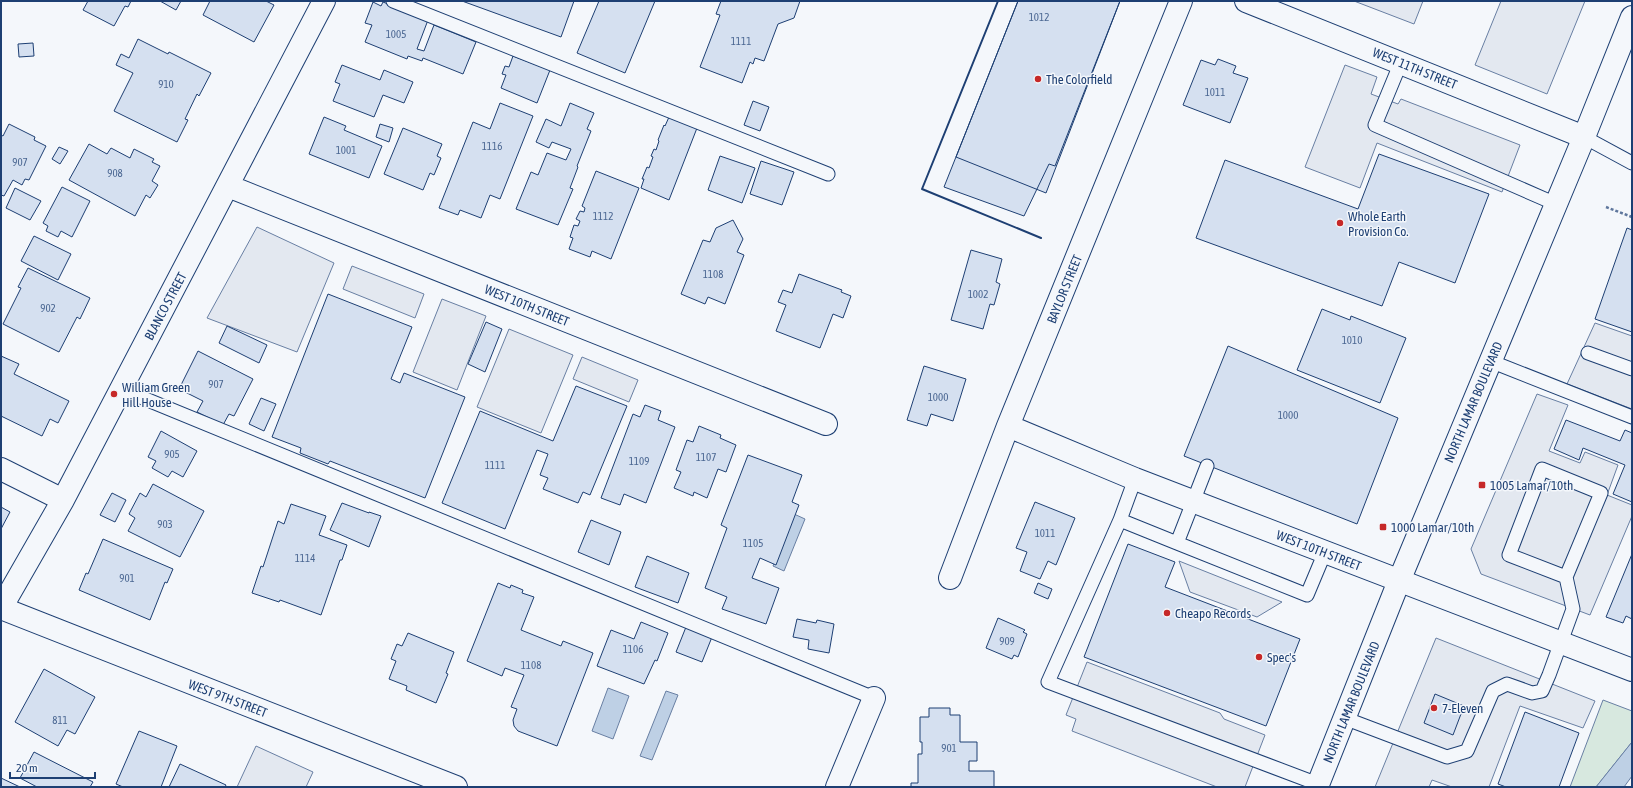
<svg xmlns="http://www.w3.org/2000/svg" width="1633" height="788" viewBox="0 0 1633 788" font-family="'Asap Condensed',sans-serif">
  <rect width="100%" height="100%" fill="#f4f7fb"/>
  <path fill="#d7e8df" stroke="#687fa3" d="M1603,700L1632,711V742L1596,787H1570Z"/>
  <path fill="#e3e8f0" stroke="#687fa3" d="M1354,1H1423L1414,24Z
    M1501,1H1585L1547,94L1475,65Z
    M1345,65L1377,77L1371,94L1398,104L1401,99L1520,145L1502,192L1377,143L1360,188L1305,167Z
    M257,227L334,263L297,352L207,318Z
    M352,266L424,294L415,318L343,289Z
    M442,299L486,316L457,390L413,372Z
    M1595,323L1632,336V409L1567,384Z
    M509,329L573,355L541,433L477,407Z
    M582,357L638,380L629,402L573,379Z
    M1537,394L1568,405L1549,451L1580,463L1585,452L1618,465L1607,495L1632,505V516L1590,615L1481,574L1471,549Z
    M1179,561L1282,602L1257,617L1190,592Z
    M1436,638L1595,701L1583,728L1520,706L1489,787H1452L1432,780L1429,787H1375Z
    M1087,662L1220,713L1224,719L1265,735L1245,787H1217L1072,731L1076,719L1066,715Z
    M256,746L313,772L306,787H237Z"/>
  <path fill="#bed0e5" stroke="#687fa3" d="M794,514L805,519L784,571L773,566Z
    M608,688L629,696L613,739L592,731Z
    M666,691L678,695L652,760L640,756Z
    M1632,742V776L1624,787H1596Z"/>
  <path fill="#d5e0f0" stroke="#1d3f73" d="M88,1H131L128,7L125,6L114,26L83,10Z
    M160,1H181L176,10Z
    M210,1H266L274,5L254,42L203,15Z
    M462,1H574L561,37Z
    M599,1H655L625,73L577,53Z
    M721,1H800L794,18L778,24L764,61L755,58L753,64L750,62L742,83L700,67L720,15L716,14Z
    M1018,1H1120L1055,166L1049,164L1024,216L944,187Z
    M1018,1H1120L1046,193L956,157Z
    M373,2L381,6L383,2L428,20L417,49L424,51L434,25L476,42L463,74L423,58L422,61L408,56L407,59L365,42L372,25L365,23Z
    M138,39L168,54L169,52L211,73L199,96L197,94L185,119L188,120L177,142L114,111L133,73L116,65L121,54L129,58Z
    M33,43L34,56L19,57L18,44Z
    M513,56L550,70L537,103L501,88L506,75L502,74L505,66L509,67Z
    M1218,59L1236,66L1233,73L1248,78L1230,123L1183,105L1201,60L1215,65Z
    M342,65L380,80L384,70L413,82L404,103L383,95L374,117L333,101L340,84L335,82Z
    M753,101L769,107L760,131L744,125Z
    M500,103L533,116L500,199L490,195L481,218L460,210L458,215L439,208L473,122L490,129Z
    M570,103L594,113L587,129L591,131L577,166L578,167L570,188L573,189L558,225L516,209L531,172L538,175L547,153L566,160L571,149L552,142L549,148L536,142L546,119L561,126Z
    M324,117L346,126L344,130L382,146L369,178L309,154Z
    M669,117L697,128L669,200L641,188L644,179H642L647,167L649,168L653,157L651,156L654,149L656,150L659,141L658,140L664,125L665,126Z
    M9,124L35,137L34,140L46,146L29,180L25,179L22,185L13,180L4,196L1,195V135L3,136Z
    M380,124L393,128L389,142L376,137Z
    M403,128L442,144L437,156L441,158L434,175L430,173L423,190L384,174Z
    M89,144L107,154L111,148L130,158L134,149L154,159L152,162L160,166L152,181L158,185L150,198L146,195L135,216L69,180Z
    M59,147L68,151L60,164L52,159Z
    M1379,154L1489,194L1455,283L1399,262L1382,306L1196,238L1225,160L1358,209Z
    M720,156L755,168L742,203L708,190Z
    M761,161L794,172L782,205L750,194Z
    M596,171L639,188L611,259L592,251L590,257L569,249L573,238L570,237L574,225L578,226L580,221L576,219L580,211L584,212L585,208L582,206Z
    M62,187L90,201L72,237L61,231L58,237L46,231L48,226L43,223Z
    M15,188L41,201L30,220L6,208Z
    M733,220L743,239L737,252L744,255L725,304L708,297L705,304L681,294L703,240L710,242L716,228Z
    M1627,228L1632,230V332L1595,319Z
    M34,236L71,254L58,280L21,261Z
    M971,250L1002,259L996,282L1000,284L994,305L990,304L983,329L951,320Z
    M28,268L90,298L80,319L77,317L59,352L3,324L21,288L18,287Z
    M799,274L842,290L841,292L851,296L843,318L833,314L820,348L776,331L786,305L778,302L783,290L792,293Z
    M328,294L412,327L391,379L400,383L404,373L465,397L425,498L330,461L328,464L300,453L301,448L272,437Z
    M1322,309L1350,320L1351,316L1406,338L1380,403L1297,370Z
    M486,322L502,329L485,372L468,364Z
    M227,326L267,345L259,363L219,343Z
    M1228,346L1398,418L1357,524L1184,456Z
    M198,351L253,379L234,416L229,414L223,425L197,412L203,401L179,389Z
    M1,356L19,364L14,374L69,401L58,423L50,419L42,436L1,416Z
    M924,366L966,379L953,421L931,414L927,426L907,420Z
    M576,386L627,406L590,495L583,492L578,503L543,489L548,478L540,475L548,454L537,450L505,529L442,503L480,411L553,441Z
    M261,398L276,404L264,431L249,424Z
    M645,405L661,411L658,420L675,427L646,503L624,494L620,505L601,498L633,414L640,417Z
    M1566,420L1620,441L1625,430L1632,433V502L1613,494L1625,465L1583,448L1579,460L1554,449Z
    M699,426L721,435L720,438L736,445L726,472L718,469L707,498L694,492L693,496L674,488L681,472L676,470L687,440L693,442Z
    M161,431L197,451L183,477L172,471L168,477L152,468L156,461L148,457Z
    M748,455L802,475L792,502L799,505L776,565L760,558L752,578L779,588L766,624L722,609L727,597L705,588L727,528L721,525Z
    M153,484L204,511L180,557L128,531L135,518L129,514L140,493L146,497Z
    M112,493L126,500L115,522L100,515Z
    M1035,502L1075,518L1056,565L1048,561L1040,579L1020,571L1027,552L1016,548Z
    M342,503L369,513V512L381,516L369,547L330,530Z
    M291,504L326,516L319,535L347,545L342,560H340L321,615L280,600L279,602L252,593L261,566L263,567L278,521L284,524Z
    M1,507L10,512L1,529Z
    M591,520L621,532L609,565L578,552Z
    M103,539L173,569L167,583L165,582L150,620L79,590L86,573L88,574Z
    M1128,544L1175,562L1165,587L1300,639L1266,726L1084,657Z
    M1632,554V619L1626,616L1623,623L1606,617Z
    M647,556L689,573L678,603L635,587Z
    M498,583L510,588L511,585L523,590L522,593L534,597L521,630L561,646L563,641L593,653L557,746L518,731L514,726L513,720L517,709L511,707L524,675L505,668L502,676L467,661Z
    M1038,583L1052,589L1048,599L1034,593Z
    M998,618L1023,629L1025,630L1023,632L1027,634L1018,657L1014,655L1012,659L986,648Z
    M797,619L816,623L817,620L834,624L829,653L808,649L809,640L793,637Z
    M641,622L668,633L657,661L655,660L644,684L597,666L611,630L634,639Z
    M686,627L712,637L702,662L676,652Z
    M408,633L454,652L446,673L448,674L436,703L406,690L407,686L389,679L396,661L391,659L397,644L402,646Z
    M44,669L95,697L75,734L67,730L58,746L15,722Z
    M1435,694L1464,706L1453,735L1424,723Z
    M929,708H950V715H960V742H977V761H969V771H994V787H911V783H918V754H922V742H920V717H929Z
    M1525,712L1579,733L1559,787H1506L1498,784Z
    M139,731L177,746L161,787H123L116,784Z
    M34,752L93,782L90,787H37L20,778Z
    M180,764L226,785L225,787H169Z
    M1,778L20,787H1Z"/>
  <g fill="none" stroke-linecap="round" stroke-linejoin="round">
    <defs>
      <path id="lane" d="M393,1L828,174
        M1401,62L1375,125L1556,204
        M1584,137L1632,163
        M1588,353L1632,369
        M1490,361L1632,417
        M121,389L874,698
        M1135,479L1120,520L1177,543L1207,466
        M1120,520L1048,682L1318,784
        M1177,543L1307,595L1325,552
        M1344,718L1447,757L1467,751L1493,691L1507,684L1532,693L1542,691L1549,675L1573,609L1566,577L1601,493L1542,469L1509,555L1566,577"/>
      <path id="street" d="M1246,1L1584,137
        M228,186L826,424
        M1008,426L1135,479L1632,670
        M1,469L63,500
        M950,578L1008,426L1181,1
        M1,608L63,500L324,1
        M1,608L456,787
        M837,787L874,698"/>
      <path id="primary" d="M1317,787L1399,581L1584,137L1632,17"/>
    </defs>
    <use href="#lane" stroke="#1d3f73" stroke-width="15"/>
    <use href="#street" stroke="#1d3f73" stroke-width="24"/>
    <use href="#primary" stroke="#1d3f73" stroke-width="24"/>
    <path stroke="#5e769c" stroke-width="2.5" stroke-dasharray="3 2" stroke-linecap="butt" d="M1606,207L1632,217"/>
    <use href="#lane" stroke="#f4f7fb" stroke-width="13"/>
    <use href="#street" stroke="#f4f7fb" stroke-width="22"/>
    <use href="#primary" stroke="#f4f7fb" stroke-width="22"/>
    <path stroke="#1d3f73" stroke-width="2" d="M998,1L922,189L1041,238"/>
  </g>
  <g fill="#c62828" stroke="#f4f7fb" stroke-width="1.5">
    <circle cx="1038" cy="79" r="4"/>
    <circle cx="1340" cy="223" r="4"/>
    <circle cx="114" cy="394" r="4"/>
    <rect x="1478" y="481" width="8" height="8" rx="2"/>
    <rect x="1379" y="523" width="8" height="8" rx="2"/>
    <circle cx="1167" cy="613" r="4"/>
    <circle cx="1259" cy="657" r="4"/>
    <circle cx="1434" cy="708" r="4"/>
  </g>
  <g text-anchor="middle" stroke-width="3" stroke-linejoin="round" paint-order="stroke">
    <g font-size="11" fill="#4b6792">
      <text x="1039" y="21">1012</text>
      <text x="396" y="38">1005</text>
      <text x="741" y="45">1111</text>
      <text x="166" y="88">910</text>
      <text x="1215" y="96">1011</text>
      <text x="492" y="150">1116</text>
      <text x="346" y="154">1001</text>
      <text x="20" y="166">907</text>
      <text x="115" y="177">908</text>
      <text x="603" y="220">1112</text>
      <text x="713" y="278">1108</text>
      <text x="978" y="298">1002</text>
      <text x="48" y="312">902</text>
      <text x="1352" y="344">1010</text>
      <text x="216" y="388">907</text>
      <text x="938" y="401">1000</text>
      <text x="1288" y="419">1000</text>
      <text x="172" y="458">905</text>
      <text x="706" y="461">1107</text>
      <text x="639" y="465">1109</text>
      <text x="495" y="469">1111</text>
      <text x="165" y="528">903</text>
      <text x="1045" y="537">1011</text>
      <text x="753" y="547">1105</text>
      <text x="305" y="562">1114</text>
      <text x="127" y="582">901</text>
      <text x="1007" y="645">909</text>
      <text x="633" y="653">1106</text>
      <text x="531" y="669">1108</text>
      <text x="60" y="724">811</text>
      <text x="949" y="752">901</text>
    </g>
    <g font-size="13" fill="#1d3f73" stroke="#f4f7fb">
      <text transform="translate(1415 68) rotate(22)" y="5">WEST 11TH STREET</text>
      <text transform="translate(1064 289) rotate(-68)" y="5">BAYLOR STREET</text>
      <text transform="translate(527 305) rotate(22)" y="5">WEST 10TH STREET</text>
      <text transform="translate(165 306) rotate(-62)" y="5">BLANCO STREET</text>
      <text transform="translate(1473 402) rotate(-67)" y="5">NORTH LAMAR BOULEVARD</text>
      <text transform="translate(1319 550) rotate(21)" y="5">WEST 10TH STREET</text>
      <text transform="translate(228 698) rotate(21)" y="5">WEST 9TH STREET</text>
      <text transform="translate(1351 702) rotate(-68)" y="5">NORTH LAMAR BOULEVARD</text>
    </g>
    <g font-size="13" fill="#1d3f73" stroke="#f4f7fb" text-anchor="start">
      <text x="1046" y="84">The Colorfield</text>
      <text x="1348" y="221">Whole Earth<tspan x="1348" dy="15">Provision Co.</tspan></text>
      <text x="122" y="392">William Green<tspan x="122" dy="15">Hill House</tspan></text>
      <text x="1490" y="490">1005 Lamar/10th</text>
      <text x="1391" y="532">1000 Lamar/10th</text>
      <text x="1175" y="618">Cheapo Records</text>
      <text x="1267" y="662">Spec's</text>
      <text x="1442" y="713">7-Eleven</text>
    </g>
  </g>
  <rect width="1633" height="788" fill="none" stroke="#1d3f73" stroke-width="4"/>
  <path d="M10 772v6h85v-6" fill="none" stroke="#1d3f73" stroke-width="2"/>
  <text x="16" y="772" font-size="12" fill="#1d3f73" stroke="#f4f7fb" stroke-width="3" paint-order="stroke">20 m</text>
</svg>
